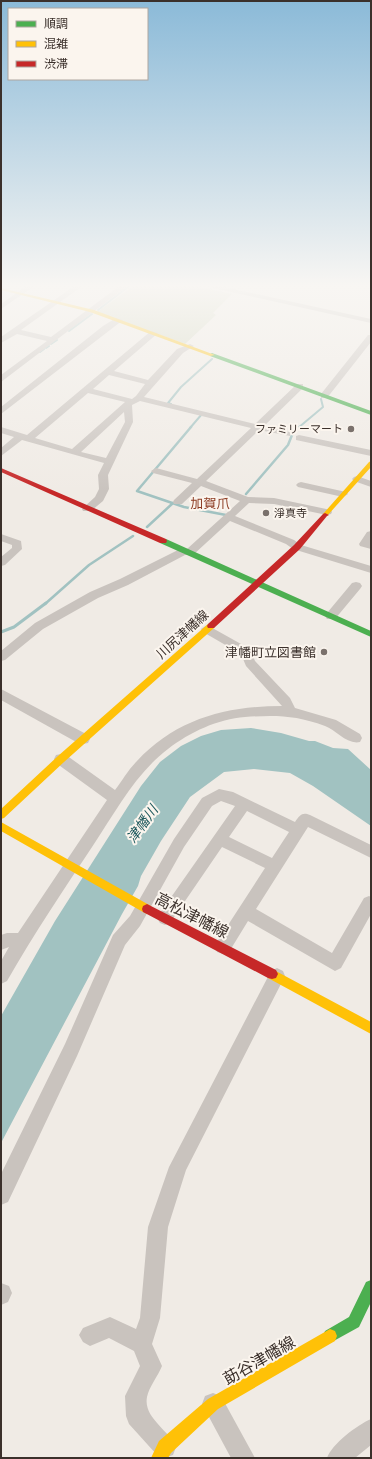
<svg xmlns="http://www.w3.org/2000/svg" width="372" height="1459" viewBox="0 0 372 1459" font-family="'Fira Sans','Noto Sans JP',sans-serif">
  <rect width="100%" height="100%" fill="#f0ebe5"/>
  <path fill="#d1d6bf" d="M132,287H199L232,294L213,313L216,315L185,344L97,312Z"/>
  <path fill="#a1c2c1" d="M251,728L281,733L309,741H315L333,748L348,749L371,770V826L313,786L290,773L254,769L224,772L190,797L161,841L141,876L138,886L122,914L1,1143V1016L55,921L141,786L160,762L181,746L201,736L221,730Z"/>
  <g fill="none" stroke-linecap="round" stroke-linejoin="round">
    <path stroke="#a1c2c1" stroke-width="2" d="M98,310L128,287
      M69,331L92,314
      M51,344L57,340
      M46,348L49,346
      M40,352L44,349
      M171,404L168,403L181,387L212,359
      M190,428L202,414
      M298,428L323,407L321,399"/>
    <path stroke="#a1c2c1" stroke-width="2.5" d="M191,427L137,491L184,507L226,515
      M246,494L288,445L292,435L298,427
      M147,527L173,503
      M45,604L89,565L133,536"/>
    <path stroke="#a1c2c1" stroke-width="3" d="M1,632L14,627L46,603"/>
    <path fill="#c9c3be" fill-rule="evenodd" d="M25,287H33L1,309V304Z
      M73,287H81L21,330L51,337L118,287H126L1,382V375L47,341L17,334L1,343V337Z
      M209,287H224L371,319V323Z
      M116,318L123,320L1,414V407L103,326Z
      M151,331L158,333L114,371L148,380L177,349L190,344L194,346L183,353L144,397L255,424L297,384H303V388L264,426L290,432V436L259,430L206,481L248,497L274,498L331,510L332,512L331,514L327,515L274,504L249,503L235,516L294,540L301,545L371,566V573L293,549L286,544L230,521L193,555H185L128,585L98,598L43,629L5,660L1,661V651L35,623L90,592L120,579L180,549H187L240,501L201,486L182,504H174L173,502L174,500L192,483L153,473L151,471L156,468L197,479L251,428L140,401L132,405L133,422L108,475L109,489L103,501L91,511H83L82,509L95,497L99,489L98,475L104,463L22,440L1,456V448L14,437L1,433V427L27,435ZM109,375L145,384L136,396L132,399L93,389ZM88,393L125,402L72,449L35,438ZM124,412L125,422L106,458L81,452Z
      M368,335H371V342L327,398H321V394Z
      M299,435L371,450V456L296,440V436Z
      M357,476L371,481V487L354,481L352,479L354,477Z
      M301,482L346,492L348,494L343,497L298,487L296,485L298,483Z
      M371,531V549L360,546L359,544L367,532Z
      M1,534L21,541L22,549L5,565L1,566V557L12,548V545L1,541Z
      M356,582L360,583L362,586L360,589L335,619H327L325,616L327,613L352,583Z
      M207,625L250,649L255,661L290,698L295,708L336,720L360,734L362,738L360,742C347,745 336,730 325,726C295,715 276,715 245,717C218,719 190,732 168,749C136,773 116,811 94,844C64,889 34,934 7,981L1,984V961L9,947L1,950V935L7,933H18L107,800L56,763L54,759L56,755L61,754L66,755L115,790C122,781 128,770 137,761C176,719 226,706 282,706L246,666L241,654L203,632L201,629Z
      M1,689L88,735L90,739L88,743L83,744L78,743L1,700Z
      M219,789L233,792L295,822C300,815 302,812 310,815L371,845V858L308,827L256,909L332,953L364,898L369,896L371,897V914L341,968L335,971L248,921L229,952L223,954L217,952L215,947L217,942L265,868L222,847L170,923L165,925L160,923L157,918L160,913L235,806L221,801L212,806L184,847L140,926L125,945L77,1056L8,1202L1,1205V1174L65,1044L113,935L130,916L174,839L202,798ZM247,811L289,832L272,858L229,837Z
      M277,968L283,971L285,976L186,1170L168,1227L160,1318L152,1344L162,1366C158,1376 149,1387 147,1397C143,1418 169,1430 176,1447L173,1455L164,1458L157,1455L129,1424L126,1416L125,1396L140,1366L134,1351L109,1338L90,1346L83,1342L79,1335L83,1328L110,1317L136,1329L140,1318L148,1227L169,1167L271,971Z
      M1,1283L9,1286L12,1293L8,1302L1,1305Z
      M213,1393L221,1396L255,1458H231L202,1404L205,1396Z
      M371,1419V1445L355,1458H327C332,1444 357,1425 371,1419Z"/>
    <path fill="#4caf50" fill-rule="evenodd" d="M212,353L371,411V415L210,356V354Z
      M160,539H166L371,631V637L160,543Z
      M371,1280V1302L359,1327L330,1343L325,1341L323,1336L325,1331L349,1317L366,1282Z"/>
    <path fill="#ffc107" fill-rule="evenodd" d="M1,288L94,310L215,355L210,356L90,312L1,290Z
      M371,461V467L327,516H323V514L369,462Z
      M211,623L214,624L215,626L214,628L64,762L4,818L1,819V809L58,756L208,624Z
      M1,822L151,906L152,909L151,912L147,914L143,912L1,831Z
      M272,969L371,1022V1034L268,978L266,974L268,970Z
      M330,1329L335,1331L337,1336L335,1341L218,1409L171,1453L168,1458H151L159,1441L208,1399Z"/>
    <path fill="#c62828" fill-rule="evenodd" d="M1,468L166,539L167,541L166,543H160L1,472Z
      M325,513L329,515L327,516L300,549L214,628H208L207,626L208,624L294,545L323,514Z
      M147,904L276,970L278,974L276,978L272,979L268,978L143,912L142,909L143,906Z"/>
  </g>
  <linearGradient id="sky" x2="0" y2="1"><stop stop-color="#8bbad8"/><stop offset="0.58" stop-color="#f8f6f3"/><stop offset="1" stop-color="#f8f6f3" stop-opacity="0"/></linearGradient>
  <rect width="372" height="492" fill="url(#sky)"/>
  <g fill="#7a716c" stroke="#fbf5ee" stroke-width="1.5">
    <circle cx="351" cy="429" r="4"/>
    <circle cx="266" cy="513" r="4"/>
    <circle cx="324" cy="652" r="4"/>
  </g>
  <g text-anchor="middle" stroke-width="4" stroke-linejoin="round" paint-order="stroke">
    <g font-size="11" fill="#3b302b" stroke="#fbf5ee" text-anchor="end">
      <text x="343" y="433">ファミリーマート</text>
      <text x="274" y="517" text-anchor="start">淨真寺</text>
    </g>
    <g font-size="13" fill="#8c3b22" stroke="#fbf5ee">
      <text x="210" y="508">加賀爪</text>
    </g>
    <g font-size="13" fill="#3b302b" stroke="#fbf5ee">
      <text transform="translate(182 634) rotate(-42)" y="5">川尻津幡線</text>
    </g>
    <g font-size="13" fill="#3b302b" stroke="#fbf5ee" text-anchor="end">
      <text x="316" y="657">津幡町立図書館</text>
    </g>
    <g font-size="14" font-style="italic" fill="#1f5a5e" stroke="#fbf5ee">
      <text transform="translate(142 824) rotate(-54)" y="5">津幡川</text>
    </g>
    <g font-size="16" fill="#3b302b" stroke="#fbf5ee">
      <text transform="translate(192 915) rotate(27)" y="6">高松津幡線</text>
      <text transform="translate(259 1360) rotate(-30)" y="6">莇谷津幡線</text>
    </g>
  </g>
  <rect width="372" height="1459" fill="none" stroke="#3b302b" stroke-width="4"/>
  <rect x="8" y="8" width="140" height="72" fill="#fbf5ee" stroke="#aea6a0"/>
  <rect x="16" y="21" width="20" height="6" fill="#4caf50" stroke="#aea6a0"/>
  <text x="44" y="28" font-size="12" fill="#3b302b">順調</text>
  <rect x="16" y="41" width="20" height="6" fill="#ffc107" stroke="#aea6a0"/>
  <text x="44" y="48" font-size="12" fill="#3b302b">混雑</text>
  <rect x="16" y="61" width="20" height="6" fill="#c62828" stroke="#aea6a0"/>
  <text x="44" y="68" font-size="12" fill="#3b302b">渋滞</text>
</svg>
